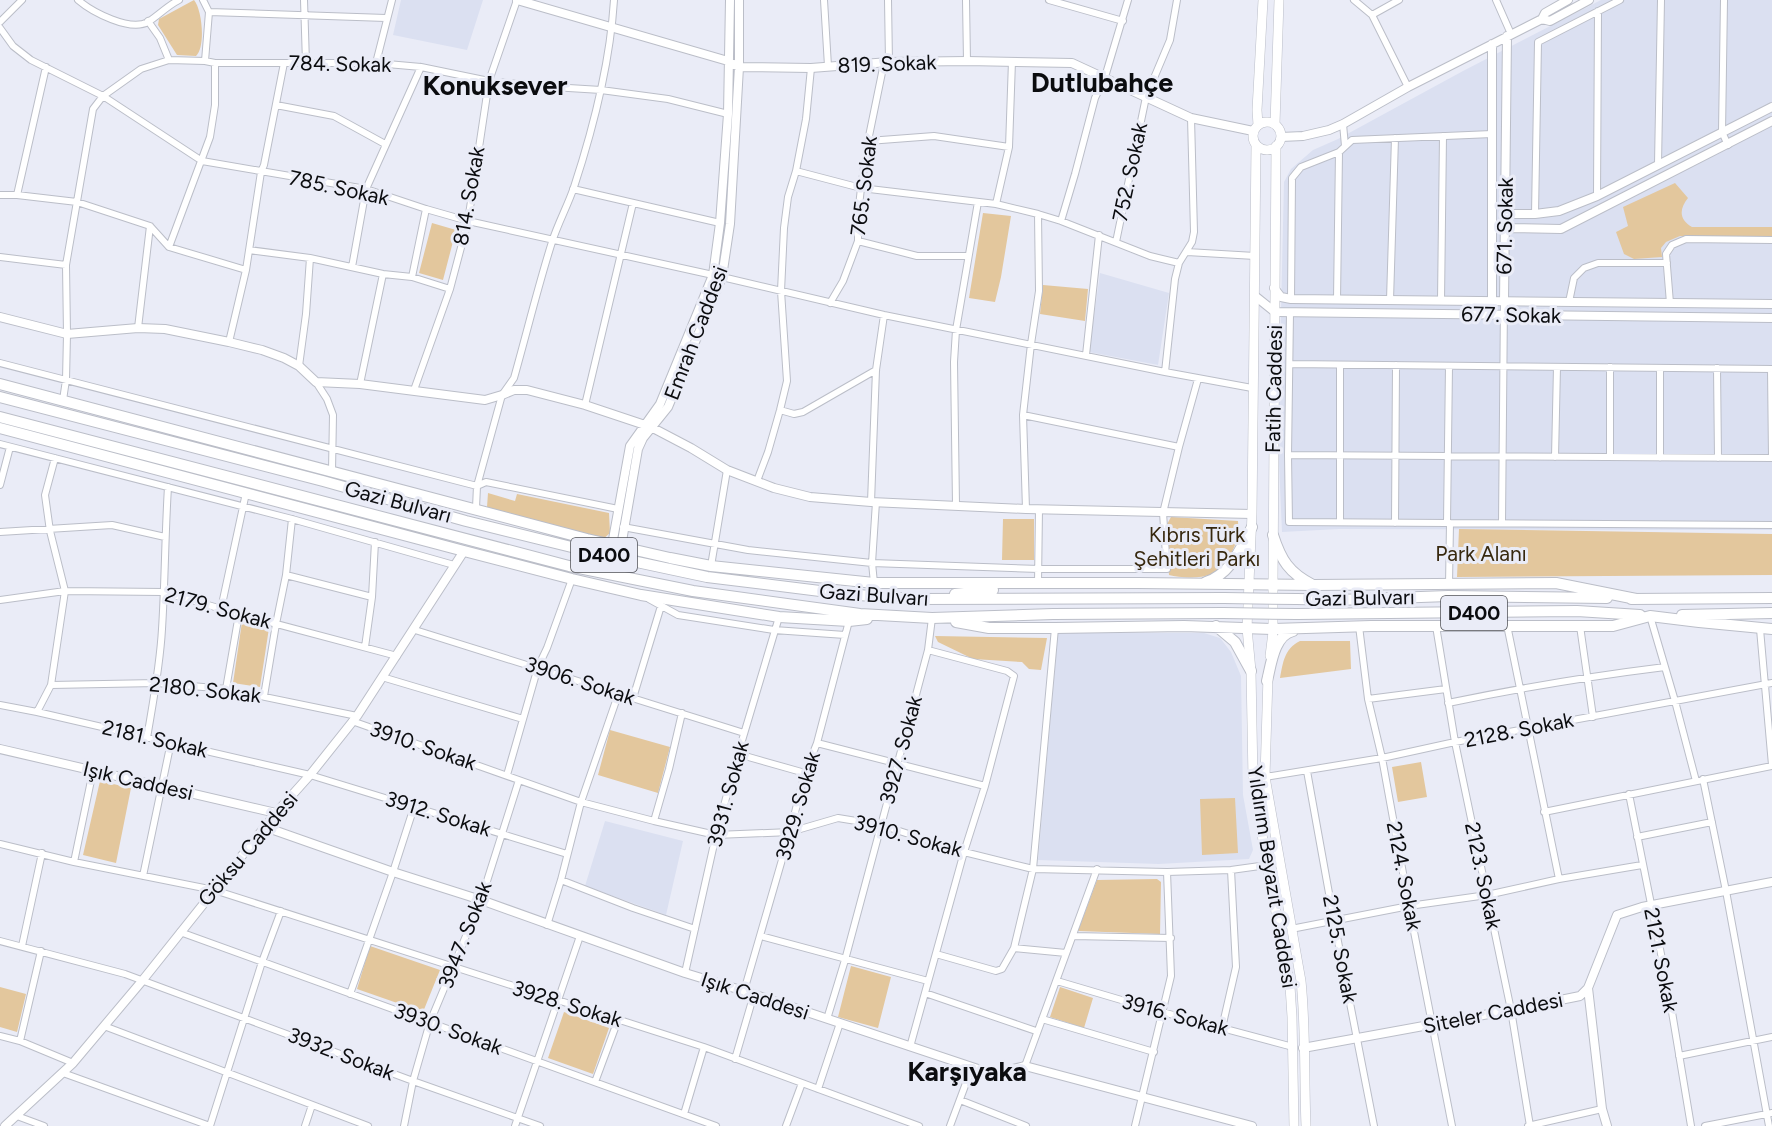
<svg xmlns="http://www.w3.org/2000/svg" width="1772" height="1126" viewBox="0 0 1772 1126" font-family="Figtree,sans-serif">
  <rect width="100%" height="100%" fill="#eaecf7"/>
  <path fill="#dbe0f1" d="M401,0H483L467,50L393,35Z
    M1601,0H1772V530L1339,529L1282,532L1278,440L1284,182L1291,169L1313,150L1338,139L1463,71Z
    M1100,273L1169,293L1158,365L1089,352Z
    M1058,633H1204L1220,638L1231,652L1241,676L1243,795L1253,850L1249,859L1159,864L1038,860Z
    M605,821L683,841L666,915L585,886Z"/>
  <path fill="#e3c79d" d="M194,0C202,9 206,47 196,56L177,55L158,25L159,19Z
    M1675,183L1688,198C1679,209 1679,220 1692,227H1772V236H1680L1666,242L1661,248L1662,257L1634,259L1624,254L1616,232L1628,226L1623,207Z
    M983,213L1011,216L1001,277L995,302L969,298Z
    M432,223L456,230L443,280L419,273Z
    M1043,285L1088,289L1085,321L1040,314Z
    M488,493L515,501L517,494L609,513L610,533L602,540L487,507Z
    M1171,517L1238,521C1238,526 1239,531 1238,536C1235,549 1225,568 1212,574C1200,579 1180,578 1169,575L1166,526Z
    M1003,519H1034V560H1002Z
    M1459,529L1772,534V575L1457,577Z
    M242,622L269,628L260,687L233,683Z
    M935,636L1047,638L1041,670L1029,669L1022,662L973,659L938,642Z
    M1300,641H1350L1351,669L1280,678C1283,663 1284,649 1300,641Z
    M610,730L670,747L658,793L598,775Z
    M1421,762L1427,797L1398,802L1392,767Z
    M100,781L131,788L116,863L83,855Z
    M1235,798L1238,853L1202,855L1200,799Z
    M1157,879L1161,882L1160,934L1078,931L1097,880Z
    M370,946L440,970L423,1012L357,989Z
    M851,966L891,977L878,1028L838,1017Z
    M0,987L26,994L17,1032L0,1027Z
    M1060,987L1093,998L1084,1028L1050,1017Z
    M564,1012L609,1028L593,1074L548,1058Z"/>
  <g fill="none" stroke-linecap="round" stroke-linejoin="round">
    <defs>
      <path id="street" d="M78,0C92,12 130,32 148,22C159,15 167,6 179,0
        M203,0L209,12L205,61
        M304,0L306,63
        M824,0L828,66
        M888,0L889,62
        M966,0L967,61
        M1049,0L1123,21
        M1354,0L1372,15L1408,87
        M1496,0L1511,34
        M1724,0L1722,132L1728,145
        M209,12L386,18
        M1372,15L1399,0
        M148,21L160,38L169,60
        M0,22L22,0
        M0,28L13,46L31,60L103,96L202,161L366,189L426,209L468,221L713,275
        M376,63L392,0
        M276,105L334,116L385,144
        M1343,124L1345,146
        M868,141L934,136L1009,147
        M1658,164L1661,0
        M796,171L861,188L996,204L1038,214L1061,221L1150,256L1179,263
        M573,189L720,223
        M0,195H17L77,202L150,226L169,247L246,270
        M17,195L46,67
        M1597,196L1598,11
        M996,204L1009,147L1012,61
        M1535,214L1538,42L1620,0
        M1061,221L1075,174L1095,98L1105,77L1128,0
        M858,241L917,256H968
        M1116,242L1146,97L1170,40L1177,0
        M169,247L210,137L215,105V63
        M249,250L310,258L383,274L412,277L450,289
        M1187,252L1255,256
        M0,257L66,265
        M352,267L366,189L421,67
        M412,277L426,209
        M722,277L884,315L1165,372L1252,388
        M1291,299L1292,178L1301,167L1339,152L1352,140L1492,134
        M1337,300L1339,152
        M1390,300L1395,138
        M1441,301L1443,136
        M1569,302L1574,278L1584,268L1598,263H1667
        M830,303L843,281L858,241V215L861,188L868,141L884,63
        M1670,303L1666,254L1672,245L1686,239L1772,240
        M1290,313L1288,455L1289,522L1772,525
        M138,328L150,226
        M229,342L246,270L261,172L264,165L284,63
        M1086,355L1099,235
        M0,363L477,486L486,482L618,509
        M1290,364L1772,369
        M1340,365V522
        M299,366L306,314L310,258
        M1717,368L1718,458
        M1771,369L1772,458
        M1165,372L1175,279L1179,263L1192,242L1194,232L1191,118
        M316,382L327,399L333,415L332,471
        M360,384L383,274
        M414,390L450,289L468,221L489,81L517,0
        M63,400L66,380L67,334L66,265L93,109L103,96L141,69L169,60L205,61L215,63H376L421,67L489,81L536,86L601,90L668,99L728,114
        M585,405L633,203
        M780,410L794,414L803,412L876,370
        M1023,415L1179,447
        M0,444L292,519L454,565
        M1288,455L1772,458
        M1555,457L1557,367
        M1610,457V367
        M1660,458V368
        M757,481L768,452L780,410L787,381L781,291L784,228L788,197L796,171L806,119L811,68
        M0,485L10,447
        M871,502L876,370L884,315
        M956,505L954,362L956,330L978,202
        M476,508L477,486L502,395L514,378C527,332 538,286 552,242C558,223 568,205 574,187C594,126 610,64 614,0
        M1026,509L1023,415L1031,344L1039,291L1038,214
        M1395,523L1396,365
        M1447,523L1449,366
        M1502,523L1504,301
        M623,527L748,550L872,563L1039,569H1167L1163,513L1179,447L1198,379
        M0,532L112,525L165,537
        M711,566L727,470
        M286,575L372,597
        M874,583L872,563L876,502
        M1038,583L1039,509
        M1449,585L1450,523
        M649,599L678,615L774,630L845,635
        M0,600L65,591L163,592L239,614L397,656
        M221,609L246,493
        M1650,616L1675,701L1696,781
        M1507,625L1559,879
        M1359,626L1368,699L1382,758L1409,906L1452,1126
        M1436,626L1455,742L1511,1010L1530,1126
        M1580,626L1593,717
        M1760,629L1772,765
        M415,630L744,733
        M365,647L372,597L375,542
        M382,677L523,719
        M51,685L157,683L226,689L357,716
        M226,689L239,614
        M264,696L276,624L286,575L292,519
        M633,698L661,606
        M1368,699L1446,689
        M1448,703C1520,688 1592,676 1665,667
        M0,705L37,712L310,775L567,854
        M37,712L51,685L65,591L50,531L45,495L55,458
        M352,721L581,802L654,821L716,835L790,832L838,818L881,825L964,852L1033,869L1167,872L1231,870L1267,865
        M147,738C153,702 160,666 162,629C165,582 165,535 168,487
        M817,743L985,786
        M738,754L805,773
        M1307,771L1334,921L1374,1126
        M507,775L538,667L547,648L572,579
        M1265,777L1382,758L1455,742L1772,683
        M1703,779L1726,891L1769,1126
        M1629,794L1669,994L1691,1126
        M1544,812L1772,766
        M654,821L669,769L682,713
        M1637,837L1712,822
        M0,844L74,862L214,890L704,1047L919,1126
        M74,862L93,771
        M143,876L171,742
        M561,880L633,908L695,929
        M547,925L561,880L581,802L618,695
        M1291,929L1409,906L1487,895L1559,879L1642,865
        M180,932L716,1126
        M761,936L928,981
        M1073,936L1171,938
        M0,941L125,974L413,1081L540,1126
        M22,946L42,853
        M1014,948L1033,869L1055,628
        M936,954L996,971L1002,969L1014,948L1066,953
        M685,973L716,835L738,754L779,617
        M1057,981L1162,1012L1293,1047
        M744,991L790,832L805,773L817,743L849,621
        M925,993L1036,1031
        M350,994L393,872L414,807
        M827,1019L845,960L928,650L932,618
        M1042,1019L1154,1052
        M104,1026L368,1126
        M1222,1028L1236,967L1231,870
        M0,1036L20,1041L73,1063
        M20,1041L41,951
        M910,1047L964,852L985,786L1014,676L1007,671L928,650
        M1679,1056L1772,1037
        M735,1059L754,994
        M1025,1066L1097,869
        M63,1073L210,1126
        M595,1082L618,1020
        M818,1089L840,1023
        M960,1100L1026,1126
        M684,1114L704,1047
        M17,1116L44,1126
        M210,1126L262,962L281,911
        M305,1126L312,1105
        M404,1126L413,1081L430,1022L481,900L519,780
        M515,1126L580,936
        M786,1126L802,1083
        M950,1126L972,1067
        M1135,1126L1171,976L1167,872
        M1528,1126L1602,1109
        M1705,1126L1772,1113"/>
      <path id="secondary" d="M517,0L728,61L739,67L811,68L889,62L967,61L1072,63L1191,118L1253,131
        M1542,19L1550,21L1589,0
        M1492,44V315
        M1281,137L1303,136L1329,130L1343,124L1408,87L1542,19L1545,13L1568,0
        M1506,214H1535L1559,211L1597,196L1772,107
        M1506,228L1561,229L1772,121
        M1274,288L1281,297L1291,299L1772,304
        M1255,296L1275,312L1772,318
        M1504,301L1507,36
        M0,317L67,334L138,328L165,329L229,342L262,350L284,358L299,366L316,382L360,384L485,400L502,395L514,390H527L585,405L651,427L691,448L727,470L774,488L810,497L871,502L1026,509L1252,514
        M612,545L630,446L660,404L713,275L720,223L728,114L730,0
        M621,547L638,449L643,438L668,407L722,277L730,224L739,67V0
        M0,749L276,813
        M265,827L393,872L481,900L685,973L744,991L993,1074L1025,1066L1252,1126
        M1588,988L1602,1109L1607,1126
        M1303,1048L1511,1010L1580,996L1588,988L1617,915L1642,907L1772,882
        M5,1126L73,1063L142,981L276,813L310,775L357,716L464,551"/>
      <path id="primary" d="M1253 136a14 14 0 1 1 28 0a14 14 0 1 1-28 0Z
        M1275,124L1279,0
        M1258,125L1257,110L1263,0
        M1256,145L1252,514L1247,628L1251,671L1253,779L1267,865L1290,986L1292,1017L1294,1126
        M1270,656L1273,632V585L1276,146
        M1268,676L1265,777L1301,981C1306,1029 1304,1078 1306,1126"/>
      <path id="highway" d="M0,384L587,539L670,558L711,566L874,583H1138L1314,585L1556,583L1636,599
        M0,397L323,481L466,521L604,555L707,577L844,594L914,599L1224,598
        M0,417L569,566L693,591L860,614L932,618L1053,614L1223,613
        M0,428L464,551L572,579L641,595L779,617L849,621L867,619
        M1273,535C1281,560 1289,573 1313,585
        M1206,582C1231,574 1240,549 1252,527
        M955,594L993,590
        M1297,599L1338,600L1448,596L1607,598
        M1631,599L1772,598
        M1297,614L1577,611L1640,615
        M1682,615L1772,613
        M956,622L989,628H1055L1184,626L1273,629L1371,626H1613L1650,616L1699,622L1772,629
        M1216,626L1235,642L1251,671
        M1267,681C1271,665 1274,635 1293,631"/>
    </defs>
    <use href="#street" stroke="#bbbec8" stroke-width="8"/>
    <use href="#secondary" stroke="#bbbec8" stroke-width="10"/>
    <use href="#primary" stroke="#bbbec8" stroke-width="10"/>
    <use href="#highway" stroke="#bbbec8" stroke-width="12"/>
    <use href="#street" stroke="#fff" stroke-width="6"/>
    <use href="#secondary" stroke="#fff" stroke-width="8"/>
    <use href="#primary" stroke="#fff" stroke-width="9"/>
    <use href="#highway" stroke="#fff" stroke-width="10"/>
    <defs>
      <path id="highway-bridge" d="M1224,598L1297,599
        M1223,613L1297,614"/>
    </defs>
    <use href="#highway-bridge" stroke="#bbbec8" stroke-width="12" stroke-linecap="butt"/>
    <use href="#highway-bridge" stroke="#fff" stroke-width="10"/>
  </g>
  <g text-anchor="middle" stroke-width="6" stroke-linejoin="round" paint-order="stroke">
    <g fill="#eaecf7" stroke="#4e4f55" stroke-width="1.5">
      <rect x="571" y="538" width="66" height="34" rx="4.5"/>
      <rect x="1441" y="596" width="66" height="34" rx="4.5"/>
    </g>
    <g font-size="20" font-weight="bold" fill="#0b0c0f">
      <text x="604" y="562">D400</text>
      <text x="1474" y="620">D400</text>
    </g>
    <g font-size="21" fill="#0b0c0f" stroke="#eaecf7">
      <text transform="translate(340 64) rotate(1)" y="7">784. Sokak</text>
      <text transform="translate(887 64) rotate(-2)" y="7">819. Sokak</text>
      <text transform="translate(1130 172) rotate(-78)" y="7">752. Sokak</text>
      <text transform="translate(864 186) rotate(-83)" y="7">765. Sokak</text>
      <text transform="translate(339 188) rotate(12)" y="7">785. Sokak</text>
      <text transform="translate(469 196) rotate(-80)" y="7">814. Sokak</text>
      <text transform="translate(1505 226) rotate(-89)" y="7">671. Sokak</text>
      <text transform="translate(1511 315) rotate(1)" y="7">677. Sokak</text>
      <text transform="translate(696 333) rotate(-69)" y="7">Emrah Caddesi</text>
      <text transform="translate(1274 389) rotate(-89)" y="7">Fatih Caddesi</text>
      <text transform="translate(398 502) rotate(15)" y="7">Gazi Bulvarı</text>
      <text transform="translate(874 595) rotate(4)" y="7">Gazi Bulvarı</text>
      <text transform="translate(1360 598) rotate(-1)" y="7">Gazi Bulvarı</text>
      <text transform="translate(218 608) rotate(15)" y="7">2179. Sokak</text>
      <text transform="translate(580 681) rotate(18)" y="7">3906. Sokak</text>
      <text transform="translate(205 690) rotate(6)" y="7">2180. Sokak</text>
      <text transform="translate(1519 730) rotate(-11)" y="7">2128. Sokak</text>
      <text transform="translate(155 739) rotate(13)" y="7">2181. Sokak</text>
      <text transform="translate(423 746) rotate(19)" y="7">3910. Sokak</text>
      <text transform="translate(901 750) rotate(-75)" y="7">3927. Sokak</text>
      <text transform="translate(138 781) rotate(13)" y="7">Işık Caddesi</text>
      <text transform="translate(728 794) rotate(-75)" y="7">3931. Sokak</text>
      <text transform="translate(798 806) rotate(-74)" y="7">3929. Sokak</text>
      <text transform="translate(438 814) rotate(17)" y="7">3912. Sokak</text>
      <text transform="translate(908 836) rotate(15)" y="7">3910. Sokak</text>
      <text transform="translate(248 849) rotate(-50)" y="7">Göksu Caddesi</text>
      <text transform="translate(1404 876) rotate(79)" y="7">2124. Sokak</text>
      <text transform="translate(1483 876) rotate(78)" y="7">2123. Sokak</text>
      <text transform="translate(1272 877) rotate(81)" y="7">Yıldırım Beyazıt Caddesi</text>
      <text transform="translate(465 935) rotate(-69)" y="7">3947. Sokak</text>
      <text transform="translate(1340 949) rotate(79)" y="7">2125. Sokak</text>
      <text transform="translate(1661 960) rotate(79)" y="7">2121. Sokak</text>
      <text transform="translate(755 996) rotate(18)" y="7">Işık Caddesi</text>
      <text transform="translate(567 1004) rotate(17)" y="7">3928. Sokak</text>
      <text transform="translate(1493 1013) rotate(-11)" y="7">Siteler Caddesi</text>
      <text transform="translate(1175 1015) rotate(15)" y="7">3916. Sokak</text>
      <text transform="translate(448 1029) rotate(20)" y="7">3930. Sokak</text>
      <text transform="translate(341 1054) rotate(21)" y="7">3932. Sokak</text>
    </g>
    <g font-size="21" fill="#37280e" stroke="#eaecf7">
      <text x="1197" y="542">Kıbrıs Türk<tspan x="1197" dy="24">Şehitleri Parkı</tspan></text>
      <text x="1481" y="561">Park Alanı</text>
    </g>
    <g font-size="27" font-weight="bold" fill="#0b0c0f" stroke="#eaecf7">
      <text x="1102" y="92">Dutlubahçe</text>
      <text x="495" y="95">Konuksever</text>
      <text x="967" y="1081">Karşıyaka</text>
    </g>
  </g>
</svg>
